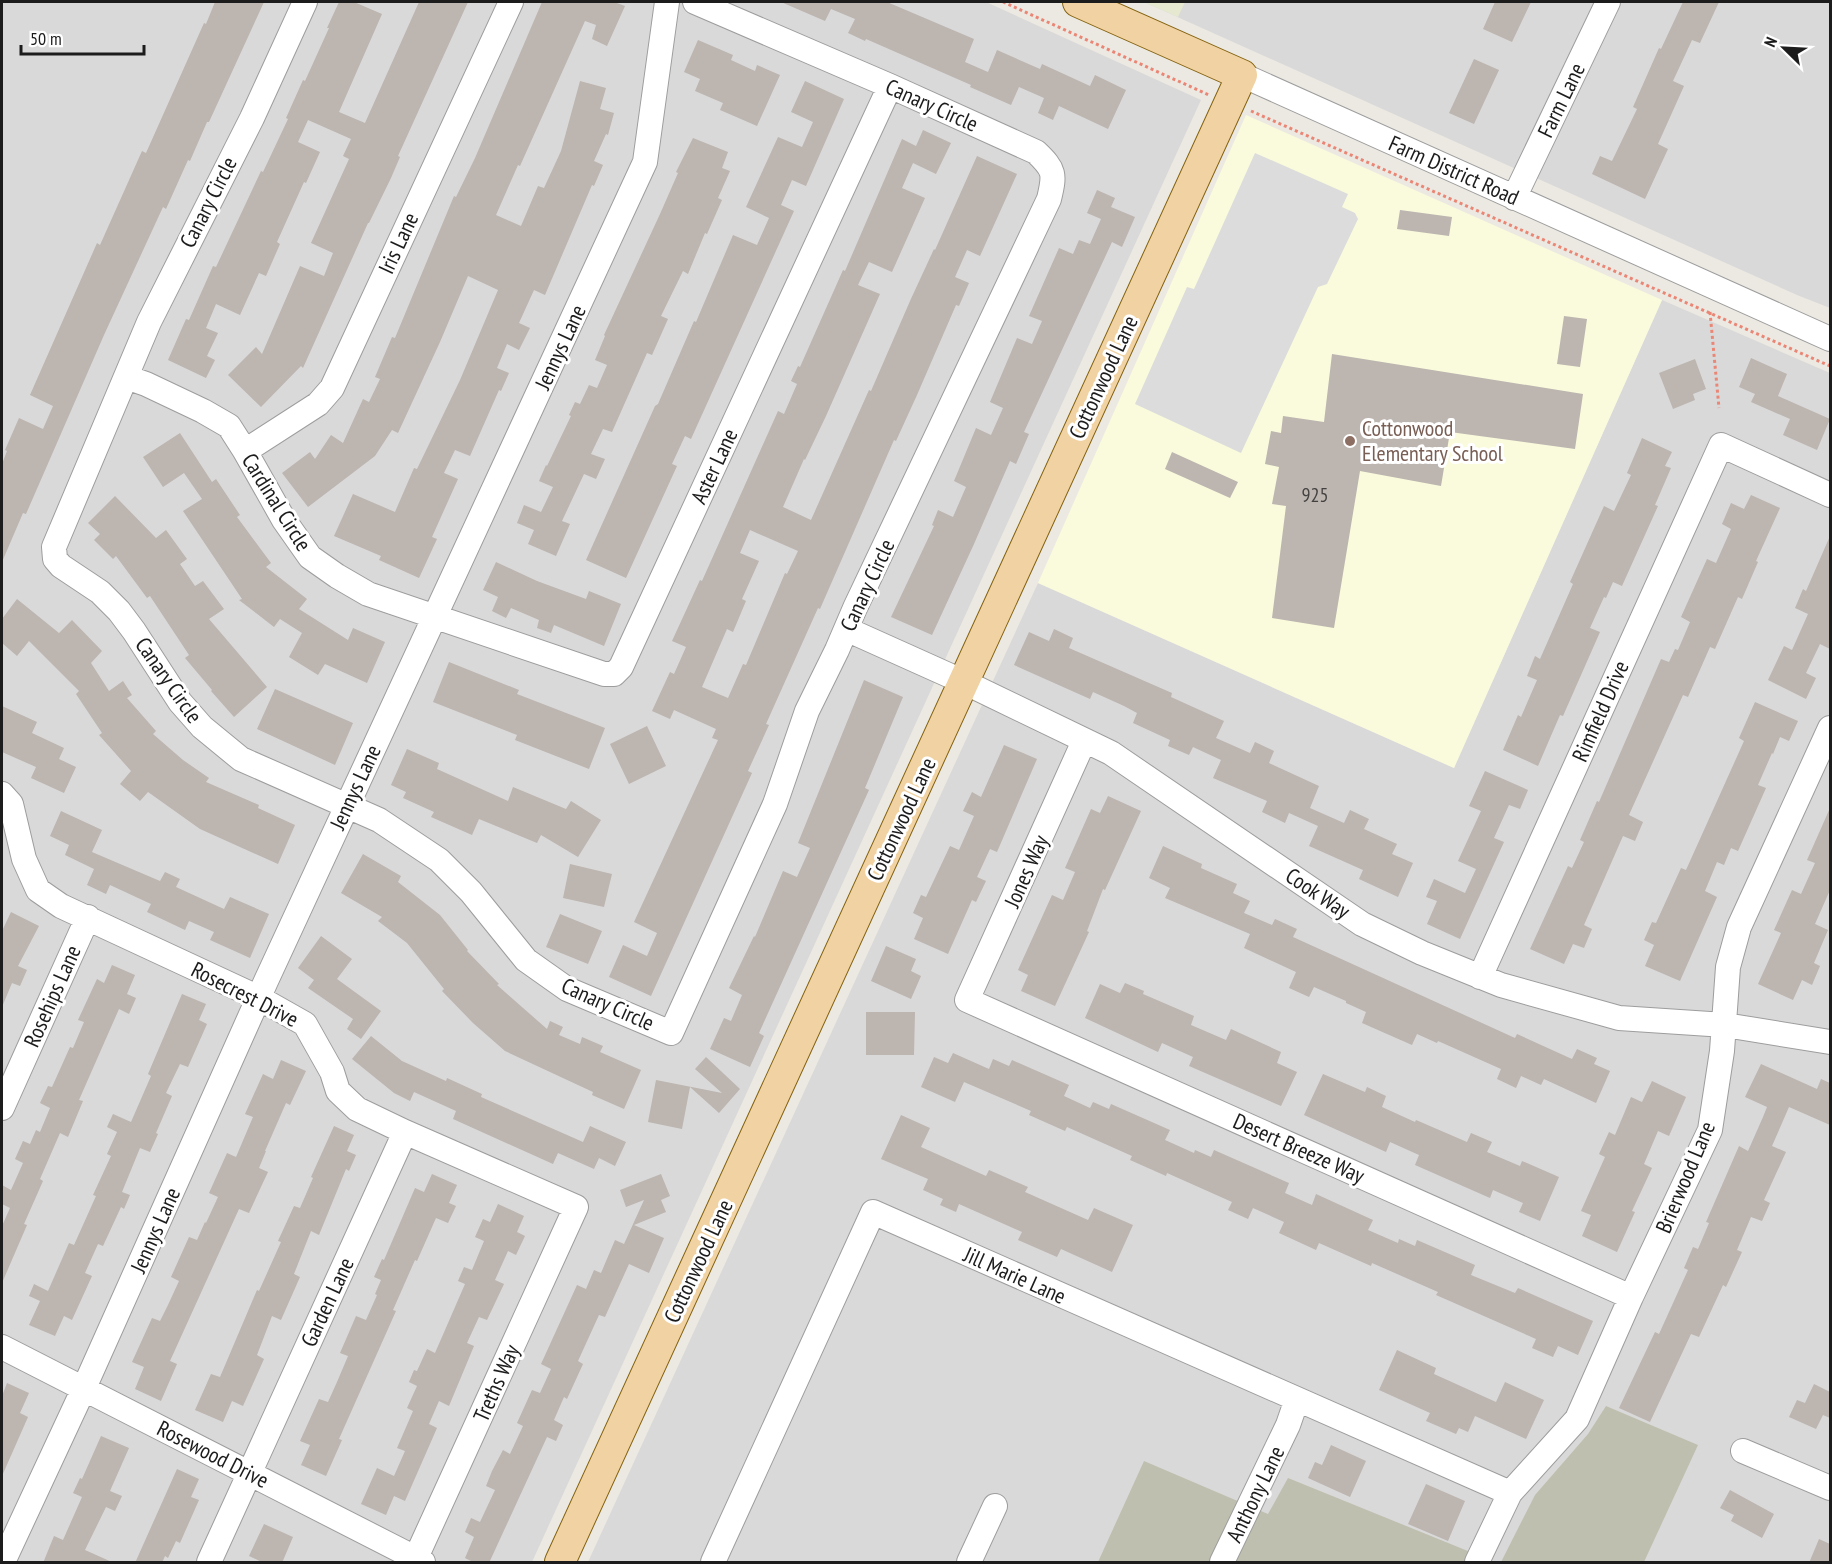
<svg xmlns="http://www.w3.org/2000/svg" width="1832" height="1564" viewBox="0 0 1832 1564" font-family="'PT Sans Narrow',sans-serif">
  <rect width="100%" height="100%" fill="#ece9e2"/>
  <path fill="#dad9d9" d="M2,2H986L1201,100L532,1562H2Z
    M1144,2H1830V308L1797,295Z
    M1662,300L1830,373V1562H588L1038,583L1454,768Z"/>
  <path fill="#fafbdc" d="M1246,115L1662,300L1454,768L1038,583Z"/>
  <path fill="#bfbfaf" d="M1606,1406L1698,1445L1644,1562H1501L1535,1495L1588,1434Z
    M1144,1461L1268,1514L1288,1478L1495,1562H1098Z"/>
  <path fill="#e6e9cf" d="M1144,2H1185L1178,17Z"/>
  <path fill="#dcdcdc" d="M1255,153L1348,194L1342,207L1355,213L1358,219L1327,284L1318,287L1241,453L1135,404L1187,287L1194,289Z"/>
  <path fill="#bcb5b0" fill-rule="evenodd" d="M215,2H264L209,122H207L190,161L188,160L166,209L163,207L104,335L26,514L23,513L2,562V464L7,451L5,450L19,418L43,429L53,406L30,395L97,243L100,245L142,151L146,153L204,23L206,24Z
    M339,2H354L382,14L339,112L365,123L419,2H468L398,156L400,157L391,178L369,223H368L303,368L301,366L261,407L228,375L256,347L262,354L300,266L324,276L333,253L311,243L349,159L343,156L351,139L308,120L298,142L320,152L306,183L304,182L277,242L280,244L266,276L259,273L240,315L216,304L206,328L218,333L207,356L215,360L206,378L168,360L186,319L189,320L213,266L216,267L261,171L263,172L288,119L286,118L303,80L305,81L329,28H327Z
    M542,2H614L625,6L607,46L592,39L596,25L585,21L520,166L518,165L496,215L521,226L538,186L544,188L561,151L580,81L606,88L600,109L614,113L608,135L606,134L594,161L603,165L594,186L592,185L545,295L534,290L519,323L530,328L519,350L507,344L497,368L509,373L501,391L499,390L470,456L455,450L444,473L458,479L432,537L437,539L419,578L379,560L381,556L334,536L353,494L395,512L414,468L417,469L460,380L498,290L468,276L440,342L398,433L392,430L375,456L308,507L282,473L310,452L315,459L331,435L343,443L363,399L369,402L380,379L375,377L392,337L395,338L454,196L456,197L475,158Z
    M781,2H887L974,39L965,62L988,72L997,50L1040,69L1042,64L1090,86L1095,75L1126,90L1108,129L1059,106L1053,120L1038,113L1044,98L1019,87L1011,105L970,87L971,85L866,39L865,41L848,33L855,19L831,9L825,21Z
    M1495,2H1531L1512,42L1483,29Z
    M1683,2H1719L1700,43L1692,40L1673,81L1684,86L1658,144L1668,149L1645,199L1592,174L1600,156L1612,161L1637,109L1633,107L1659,48L1661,49Z
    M698,40L733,55L731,60L755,71L757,65L780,75L757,126L720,110L723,103L695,91L700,79L684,72Z
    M1474,59L1499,70L1474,124L1449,113Z
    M805,81L844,99L806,186L792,180L781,205L794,211L691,439L685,436L672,464L677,466L626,578L586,560L655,406L658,404L694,321L696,322L733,235L757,245L769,218L746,207L778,137L802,147L813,122L791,112Z
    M923,130L951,143L936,174L913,163L902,188L925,198L892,272L869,262L858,285L880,294L826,416L805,460L804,459L783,507L811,520L869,390L871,391L910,301L934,249L935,250L977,156L1017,174L980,256L967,250L955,277L969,283L959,306L956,305L917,395L896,441L894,440L820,609L818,608L766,724L769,725L748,771L752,773L651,996L609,977L623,945L647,956L657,933L634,922L718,740L712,738L716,729L674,710L670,719L652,711L670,672L674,674L686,647L672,641L700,580L702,581L778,411L784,414L797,384L791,381L798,366L800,367L843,270L845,271L902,139L916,146ZM750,530L798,551L787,574L785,573L746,665L743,664L728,698L702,687L727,629L733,632L746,601L742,599L759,561L740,553Z
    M693,138L728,152L722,168L730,171L718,198L722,200L707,234L705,233L688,274L683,271L661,316L668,319L652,355L647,353L612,432L603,429L591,454L605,459L596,479L584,474L562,521L570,524L556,556L528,544L534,530L517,523L524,505L541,512L553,487L539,481L546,465L547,466L571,416L569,415L575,402L580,404L589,385L597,388L607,365L595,360L605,336L604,335L660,214L678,173L676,172Z
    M1097,190L1115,198L1111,207L1135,217L1122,247L1112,242L1024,432L1029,434L1016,464L1010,461L974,544L932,635L891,617L934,526L932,525L938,510L953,517L966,487L954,481L976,428L991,435L1003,408L990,402L1017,338L1032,344L1042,321L1029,316L1059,248L1073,254L1079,240L1090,244L1101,219L1087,213Z
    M1400,210L1452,217L1449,236L1397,229Z
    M1564,316L1587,319L1580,367L1557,364Z
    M1332,354L1583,394L1575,449L1450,432L1441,486L1360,471L1334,628L1272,618L1286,506L1272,504L1279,467L1265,464L1271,431L1281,433L1283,416L1324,422Z
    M1751,358L1787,374L1778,396L1830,419L1817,450L1783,435L1790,419L1751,402L1755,394L1739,387Z
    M1695,359L1706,389L1693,394L1695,400L1673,409L1659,373Z
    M180,433L212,482L216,479L240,515L237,517L271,563L266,567L307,599L299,609L348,640L353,628L385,642L367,683L325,664L318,675L289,657L302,633L280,619L274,627L239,600L242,599L183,511L202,499L184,473L163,487L143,457Z
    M1642,438L1672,452L1665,466L1671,468L1655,505L1658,506L1622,586L1613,582L1606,598L1604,597L1590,628L1600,632L1563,716L1560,715L1538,766L1503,750L1518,715L1521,717L1537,680L1527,676L1535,656L1540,659L1573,584L1570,582L1604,506L1614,511L1631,475L1627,473Z
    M1172,452L1238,482L1230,498L1165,469Z
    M1751,495L1780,508L1756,561L1758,562L1742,599L1738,597L1715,649L1710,647L1688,697L1683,695L1629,815L1643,822L1635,841L1623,836L1584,925L1592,929L1584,948L1573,944L1564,964L1530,949L1568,866L1572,868L1584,842L1580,840L1597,801L1599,802L1661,659L1669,662L1675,649L1678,650L1690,622L1681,617L1707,559L1716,563L1731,529L1722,524L1731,503L1744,509Z
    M115,496L156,538L166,530L187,559L180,564L195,586L203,581L224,609L209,619L267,687L234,717L211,691L212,690L185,658L189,655L150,596L147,598L116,556L113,559L94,540L100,534L88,523Z
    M1830,536V649L1820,644L1806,673L1816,678L1806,699L1768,680L1784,646L1792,650L1808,614L1795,608L1803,589L1806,591Z
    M496,562L537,581L586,599L589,591L621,604L604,646L554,625L551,633L537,628L539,620L511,608L506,618L492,611L498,597L483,590Z
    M17,599L59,633L72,620L102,651L91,663L109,691L123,681L132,695L127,698L156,731L153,734L183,760L209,778L206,782L259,805L258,808L295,825L278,864L200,829L148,792L140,801L120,784L131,771L99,735L102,733L76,694L79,691L29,641L17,656L2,643V619Z
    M1054,629L1073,638L1069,648L1172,693L1171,697L1224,721L1216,738L1250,753L1255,742L1274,751L1269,763L1319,786L1310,808L1344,823L1350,810L1369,819L1364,829L1397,844L1392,854L1413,863L1398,897L1359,879L1363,870L1309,846L1318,826L1289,813L1285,823L1262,812L1267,801L1213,778L1221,760L1193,747L1189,755L1168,746L1170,740L1133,723L1137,713L1124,706L1093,692L1090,699L1014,665L1029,632L1049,641Z
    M449,662L519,690L517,694L605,728L589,769L515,740L517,735L433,702Z
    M864,680L903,697L865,788L869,790L759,1033L764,1036L750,1067L710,1049L724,1018L731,1021L742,995L729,988L754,936L755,937L783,871L797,877L810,848L798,843Z
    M275,689L353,723L335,765L257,729Z
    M1755,702L1798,721L1789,741L1780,737L1773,754L1772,753L1758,785L1766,788L1738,851L1731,848L1724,865L1717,862L1705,891L1717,897L1680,981L1645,966L1654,945L1644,940L1652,922L1656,923L1681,868L1686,870L1744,741L1739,738Z
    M2,706L37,722L32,733L64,748L59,759L76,767L64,793L31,778L36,767L2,752Z
    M647,726L666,766L629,784L610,744Z
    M1004,745L1037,759L997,852L990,849L977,877L986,881L976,902L972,900L948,954L914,939L923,918L913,913L921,895L926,897L950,846L959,850L974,816L963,811L972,792L981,797Z
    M407,749L439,763L437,769L508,801L513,787L566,809L571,801L601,820L578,857L541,835L537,843L479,819L472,835L431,817L434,812L403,798L406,792L391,785Z
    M1485,771L1528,790L1520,809L1509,805L1494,838L1504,842L1460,939L1427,924L1437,901L1426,897L1434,879L1465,893L1476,869L1458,861L1481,811L1469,806Z
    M1108,796L1141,811L1105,890L1103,889L1087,931L1089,932L1055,1006L1021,991L1028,975L1018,970L1052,895L1063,900L1075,872L1065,868L1091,809L1100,813Z
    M1830,808V890L1815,924L1828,930L1814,963L1820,966L1812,985L1802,980L1793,1000L1758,984L1781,933L1774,930L1792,890L1801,894L1815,863L1807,860Z
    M61,811L102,830L92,852L160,881L165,872L180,879L176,887L224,909L230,897L269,914L250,958L210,940L214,932L189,921L185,930L147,912L151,904L110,885L106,894L87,885L94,869L65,855L69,845L50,836Z
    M1163,846L1202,864L1201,868L1237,884L1233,893L1250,901L1244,913L1272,925L1275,919L1297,929L1293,937L1515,1038L1517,1034L1572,1059L1577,1049L1597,1058L1594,1064L1610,1071L1596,1103L1544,1079L1541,1085L1521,1076L1516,1088L1497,1079L1501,1069L1438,1041L1437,1043L1417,1034L1412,1045L1362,1023L1366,1012L1346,1003V1001L1314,987L1309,997L1289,988L1296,972L1244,948L1250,934L1165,898L1170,888L1149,878Z
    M363,854L401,876L398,882L440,915L468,950L467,951L499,984L497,985L547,1029L550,1021L563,1027L559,1035L580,1044L582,1037L603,1046L600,1052L641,1070L624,1109L592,1095L593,1092L505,1051L473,1023L442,991L444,989L407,943L378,921L382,917L341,893Z
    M570,864L612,874L604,907L563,898Z
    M11,912L39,926L18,966L27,970L20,986L12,983L2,1007V931Z
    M560,914L602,931L588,964L546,947Z
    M321,936L352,959L337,979L381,1011L361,1039L347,1029L353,1019L308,988L314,980L298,968Z
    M886,946L916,959L911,971L921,976L911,999L871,981Z
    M112,965L135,975L127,994L136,998L129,1014L119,1009L79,1100L83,1101L68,1137L60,1133L40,1179L43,1181L24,1224L27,1225L2,1283V1226L10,1208L2,1204V1185L11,1190L23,1163L15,1159L23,1141L30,1144L36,1130L40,1132L50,1108L40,1103L48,1086L52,1087L70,1047L73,1048L84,1022L78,1020L97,979L104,983Z
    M1125,983L1144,991L1143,994L1194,1016L1191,1025L1226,1040L1231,1029L1281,1052L1277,1063L1297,1072L1281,1106L1189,1066L1193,1057L1162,1043L1158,1052L1085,1018L1100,984L1120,993Z
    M182,994L206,1004L199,1020L207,1024L188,1067L180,1064L166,1093L172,1096L156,1133L158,1134L150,1152L140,1148L122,1192L130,1195L124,1209L121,1207L103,1246L98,1244L85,1273L92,1276L72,1320L64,1316L55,1336L29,1325L40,1301L29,1296L34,1284L48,1291L69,1243L74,1245L96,1196L93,1195L111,1156L107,1154L117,1132L107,1127L113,1114L131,1122L151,1076L148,1074Z
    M866,1012H915L914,1055H866Z
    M371,1036L402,1061L446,1081L447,1078L482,1094L481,1097L583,1142L590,1126L626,1142L615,1166L599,1158L594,1169L558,1153L553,1164L453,1119L456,1111L414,1092L410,1101L394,1093L352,1059Z
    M953,1053L989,1069L993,1059L1009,1066L1012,1060L1069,1085L1064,1096L1090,1108L1093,1102L1109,1109L1111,1104L1170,1130L1165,1140L1194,1153L1195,1150L1211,1157L1214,1150L1289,1183L1285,1193L1312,1205L1316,1194L1373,1220L1368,1230L1398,1243L1399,1239L1415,1246L1417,1240L1475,1265L1471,1275L1515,1293L1518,1288L1593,1321L1578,1355L1558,1346L1553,1357L1532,1348L1536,1339L1436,1295L1438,1292L1372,1263L1371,1266L1319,1243L1316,1250L1279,1233L1284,1222L1253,1208L1248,1219L1228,1210L1232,1202L1167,1173L1166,1176L1130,1160L1132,1156L1067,1127L1065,1131L1029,1115L1031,1111L964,1082L955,1102L921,1087L934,1057L948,1063Z
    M706,1057L740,1089L719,1113L690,1087L682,1129L648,1122L656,1080L722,1093L695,1069Z
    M281,1060L306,1071L290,1105L286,1103L265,1151H266L259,1168L268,1172L260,1189L249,1213L239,1209L170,1361L177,1364L161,1401L135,1389L144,1367L132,1362L152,1318L160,1321L168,1305L179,1281L171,1277L189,1237L197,1240L205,1222L206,1223L218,1197L209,1193L227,1153L236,1157L253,1117L245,1114L263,1074L273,1079Z
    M1761,1064L1817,1089L1821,1079L1830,1083V1125L1789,1107L1772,1146L1786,1152L1764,1200L1770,1203L1762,1221L1751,1217L1737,1250L1742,1252L1726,1287L1723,1285L1699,1337L1691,1334L1650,1422L1619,1408L1655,1332L1659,1334L1688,1270L1684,1268L1693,1247L1698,1249L1709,1223L1706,1222L1739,1146L1748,1151L1763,1117L1767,1107L1745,1097Z
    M1323,1074L1365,1092L1367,1087L1386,1096L1382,1107L1415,1122L1416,1120L1467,1142L1471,1133L1492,1142L1487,1152L1520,1166L1522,1161L1559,1177L1540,1221L1519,1212L1523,1203L1493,1190L1490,1198L1415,1165L1419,1155L1390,1142L1386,1152L1304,1115Z
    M1652,1081L1686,1097L1669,1136L1658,1131L1644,1164L1652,1168L1632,1211L1635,1212L1617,1252L1582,1236L1591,1215L1581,1211L1605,1157L1599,1154L1609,1132L1615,1135L1631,1097L1642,1102Z
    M901,1115L930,1128L921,1147L986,1176L989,1170L1028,1187L1025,1192L1088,1220L1094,1208L1133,1225L1112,1272L1061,1249L1057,1257L1018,1240L1022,1232L959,1204L956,1212L940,1205L943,1199L923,1190L928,1179L881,1159Z
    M334,1126L354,1135L347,1151L356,1155L349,1171L346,1169L319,1235L311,1231L294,1274L300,1277L281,1320L272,1316L257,1355L264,1359L243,1406L232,1401L223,1422L195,1410L211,1374L220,1377L257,1290L259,1291L281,1242L278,1241L294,1206L300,1208L313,1178L311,1177Z
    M432,1174L457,1185L449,1203L456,1206L448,1223L436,1218L417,1261L415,1260L393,1310L396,1311L339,1439L342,1440L326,1476L301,1465L310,1445L300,1441L319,1399L328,1402L337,1382L348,1356L340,1353L356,1316L366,1320L377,1295L375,1294L381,1280L374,1277L382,1259L384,1260L415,1188L424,1192Z
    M661,1174L670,1196L661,1200L666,1212L634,1225L664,1238L649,1273L629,1264L605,1317L599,1315L578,1361L583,1364L567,1399L564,1397L554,1420L563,1425L556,1441L547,1437L489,1563H475L465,1558L474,1537L465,1532L471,1518L480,1522L495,1490L486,1486L492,1471L503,1450L510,1454L523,1426L517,1423L532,1390L540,1393L551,1369L541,1364L577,1285L586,1289L594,1270L601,1273L615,1240L624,1244L644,1200L626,1207L620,1190Z
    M498,1204L524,1216L517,1232L525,1236L516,1255L508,1251L495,1280L504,1284L487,1320L479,1317L467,1343L474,1346L449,1406L439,1401L429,1424L437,1428L405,1501L394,1496L386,1515L361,1504L377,1468L394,1476L405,1451L397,1448L413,1411L407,1408L417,1386L409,1382L414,1370L417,1371L427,1349L435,1353L465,1284L458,1281L464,1267L472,1270L484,1241L475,1237L483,1219L490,1222Z
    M1397,1350L1436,1368L1434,1374L1496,1402L1505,1382L1544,1400L1526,1439L1475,1416L1468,1432L1459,1428L1456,1434L1426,1421L1430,1413L1379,1390Z
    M7,1383L29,1393L20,1413L28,1417L2,1476V1396Z
    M1814,1384L1830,1392V1418L1823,1415L1816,1429L1789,1417L1797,1400L1805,1403Z
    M101,1436L129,1448L110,1491L122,1496L115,1511L106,1507L85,1550L114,1563H43L54,1536L63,1540L82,1497L73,1493L80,1478L82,1479Z
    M1331,1445L1366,1461L1350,1497L1308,1478L1315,1462L1322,1465Z
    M177,1469L199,1479L191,1497L199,1500L180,1543L176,1541L168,1558L165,1556L162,1563H135Z
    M1426,1484L1465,1501L1448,1541L1408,1524Z
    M1730,1490L1774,1514L1762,1538L1731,1521L1734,1515L1720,1508Z
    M264,1524L293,1537L282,1563H264L249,1556Z
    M1819,1539L1830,1544V1563H1809Z"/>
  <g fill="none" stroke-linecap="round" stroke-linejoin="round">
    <defs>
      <path id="minor" d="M305,2L252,118L149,322L54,547L55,559L61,566L100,592L119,611L134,631L180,702L202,727L241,759L379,820L439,860L471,892L526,960L567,989L671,1033L775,804L807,711L837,650L855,608L1049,199C1055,174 1055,170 1036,152L890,86L695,2
        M1242,75L1830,339
        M1514,198L1608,2
        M126,377L146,384L203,411L229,426L245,451L284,520L310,557L337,576L368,594L604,674H614L621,667L890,86
        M245,451L318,404L332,388L511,2
        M846,629L964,682L1111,753L1362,924L1422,953L1501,985L1619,1018L1725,1025L1830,1042
        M1084,741L967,1000L1631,1297
        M2,794L11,804L24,859L38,890L61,906L259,998L305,1024L332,1072L338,1091L357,1109L405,1132L576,1207L414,1562
        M1480,977L1721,445L1830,495
        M2,1108L88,917
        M2,1347L423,1562
        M1743,1451L1830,1488
        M3,1562L84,1388L266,981L645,162L667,2
        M209,1562L405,1132
        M713,1562L873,1212L1510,1493
        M969,1562L995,1506
        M1222,1562L1288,1425L1297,1399
        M1477,1562L1510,1493L1577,1419L1631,1297L1710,1130L1722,1051L1728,967L1739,927L1830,728"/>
      <path id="major" d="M560,1562L1242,75L1078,2"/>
    </defs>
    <use href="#minor" stroke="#9d9d9d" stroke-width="26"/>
    <use href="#major" stroke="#84620f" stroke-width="32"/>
    <path stroke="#ea8675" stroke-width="3" stroke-dasharray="3 3" stroke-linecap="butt" d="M1003,2L1209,95
      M1251,111L1830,366
      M1710,312L1719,408"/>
    <use href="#minor" stroke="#fff" stroke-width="24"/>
    <use href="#major" stroke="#f1d2a2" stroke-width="30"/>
  </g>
  <circle fill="#8d6e63" stroke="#fff" stroke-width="2" cx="1350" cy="441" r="6"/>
  <g text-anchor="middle" stroke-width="6" stroke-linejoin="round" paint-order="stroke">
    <g font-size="20" fill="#444241">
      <text x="1315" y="502">925</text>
    </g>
    <g font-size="22" fill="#1c1c1c" stroke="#fff">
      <text transform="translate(1561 100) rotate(-64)" y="8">Farm Lane</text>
      <text transform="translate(932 105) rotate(24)" y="8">Canary Circle</text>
      <text transform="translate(1454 170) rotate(24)" y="8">Farm District Road</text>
      <text transform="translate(208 202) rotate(-63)" y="8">Canary Circle</text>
      <text transform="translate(398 243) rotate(-65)" y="8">Iris Lane</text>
      <text transform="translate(560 347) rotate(-65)" y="8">Jennys Lane</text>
      <text transform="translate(1103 377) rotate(-65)" y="8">Cottonwood Lane</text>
      <text transform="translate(714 466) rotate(-65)" y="8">Aster Lane</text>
      <text transform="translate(277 502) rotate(58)" y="8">Cardinal Circle</text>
      <text transform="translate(867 585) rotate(-65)" y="8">Canary Circle</text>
      <text transform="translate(169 680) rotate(55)" y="8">Canary Circle</text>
      <text transform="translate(1600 711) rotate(-66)" y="8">Rimfield Drive</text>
      <text transform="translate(355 787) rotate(-65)" y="8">Jennys Lane</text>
      <text transform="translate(901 819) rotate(-65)" y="8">Cottonwood Lane</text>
      <text transform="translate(1026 871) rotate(-66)" y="8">Jones Way</text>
      <text transform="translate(1318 893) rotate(34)" y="8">Cook Way</text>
      <text transform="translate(245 994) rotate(27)" y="8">Rosecrest Drive</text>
      <text transform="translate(52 996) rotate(-66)" y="8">Rosehips Lane</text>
      <text transform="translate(608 1004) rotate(24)" y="8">Canary Circle</text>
      <text transform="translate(1299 1148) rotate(24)" y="8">Desert Breeze Way</text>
      <text transform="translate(1685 1177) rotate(-67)" y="8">Brierwood Lane</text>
      <text transform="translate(155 1230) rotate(-66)" y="8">Jennys Lane</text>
      <text transform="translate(698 1261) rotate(-65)" y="8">Cottonwood Lane</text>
      <text transform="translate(1015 1275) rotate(24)" y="8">Jill Marie Lane</text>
      <text transform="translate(327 1302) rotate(-65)" y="8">Garden Lane</text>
      <text transform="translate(496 1383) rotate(-66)" y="8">Treths Way</text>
      <text transform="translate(213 1454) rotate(27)" y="8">Rosewood Drive</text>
      <text transform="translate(1255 1494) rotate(-64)" y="8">Anthony Lane</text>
    </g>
    <g font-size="22" fill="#785e54" stroke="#fff" text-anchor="start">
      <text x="1362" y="436">Cottonwood<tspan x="1362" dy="25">Elementary School</tspan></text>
    </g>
  </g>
  <rect width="1832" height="1564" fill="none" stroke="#1c1c1c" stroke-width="6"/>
  <g transform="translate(1784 48) rotate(294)" stroke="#ffffff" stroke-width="4.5" paint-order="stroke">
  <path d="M0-4.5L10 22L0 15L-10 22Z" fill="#1c1c1c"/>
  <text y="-9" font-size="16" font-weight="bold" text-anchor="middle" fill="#1c1c1c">N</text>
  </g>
  <path d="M21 45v9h123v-9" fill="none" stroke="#1c1c1c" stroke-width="3"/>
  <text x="30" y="45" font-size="18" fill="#1c1c1c" stroke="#ffffff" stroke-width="4.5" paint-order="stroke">50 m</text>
</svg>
